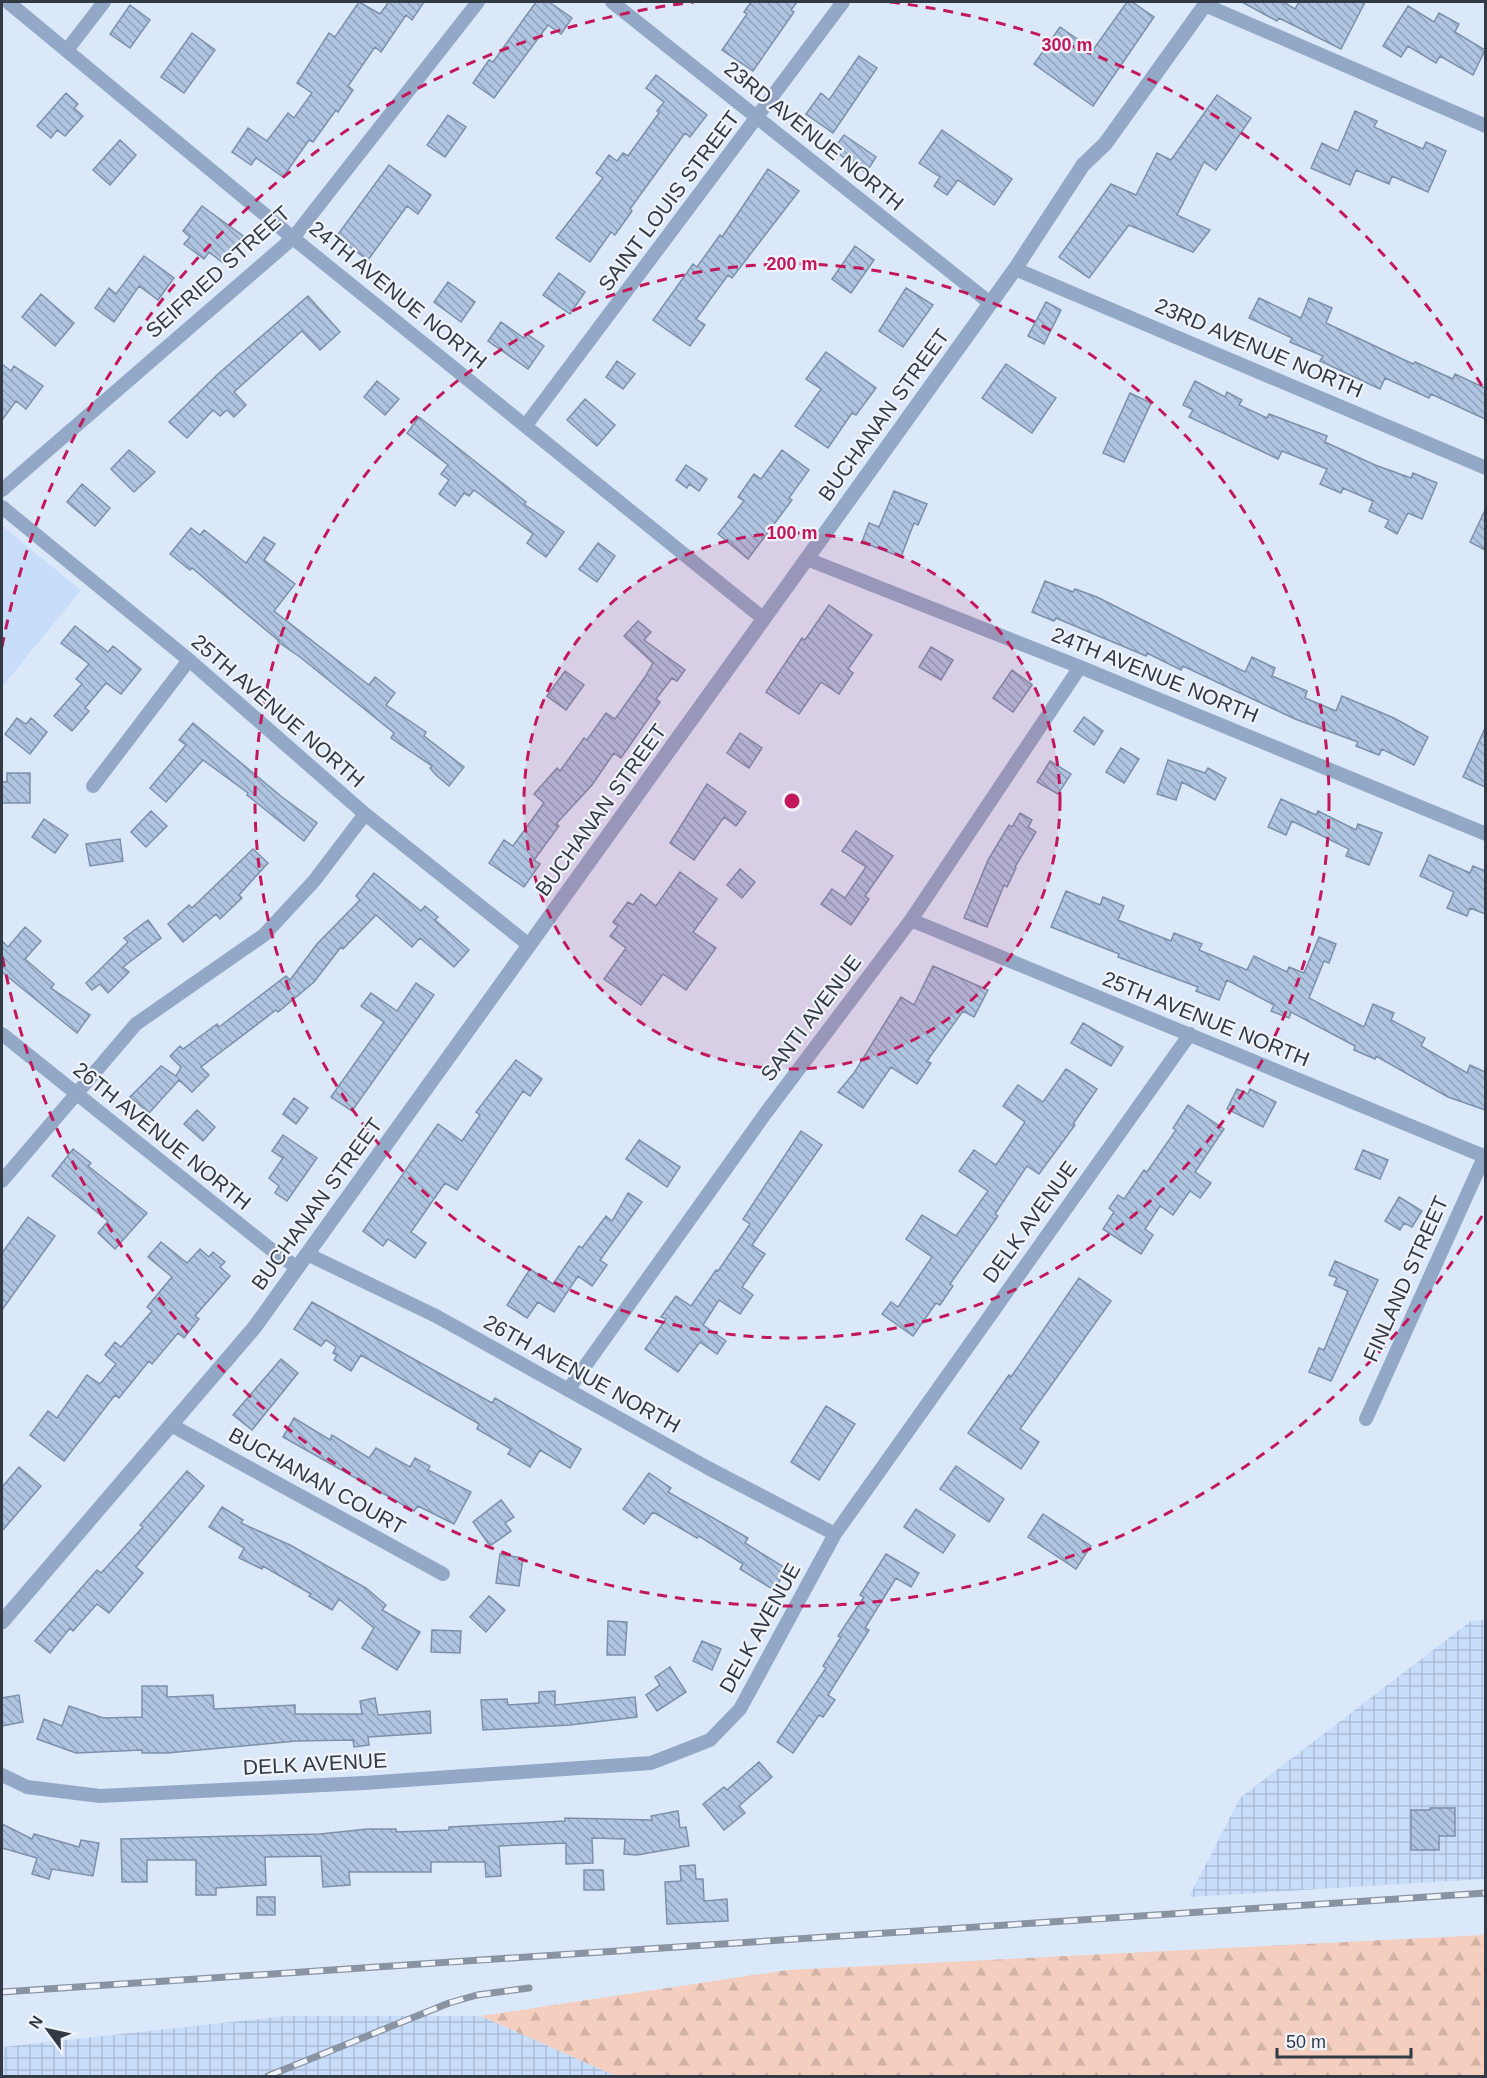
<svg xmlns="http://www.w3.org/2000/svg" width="1487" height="2078" viewBox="0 0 1487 2078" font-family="Helvetica,sans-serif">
  <defs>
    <pattern id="industrial-grid" width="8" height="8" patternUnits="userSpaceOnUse" patternTransform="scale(1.5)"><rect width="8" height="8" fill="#c8ddfa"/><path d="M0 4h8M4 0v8" fill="none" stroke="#acbed8"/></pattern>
    <pattern id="forest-firs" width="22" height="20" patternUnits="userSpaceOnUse" patternTransform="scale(1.5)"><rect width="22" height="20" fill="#f4cebe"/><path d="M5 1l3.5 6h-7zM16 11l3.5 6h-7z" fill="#d2b2a5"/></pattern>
    <pattern id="building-back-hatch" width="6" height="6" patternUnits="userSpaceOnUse" patternTransform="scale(1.5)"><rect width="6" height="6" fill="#b0c5e2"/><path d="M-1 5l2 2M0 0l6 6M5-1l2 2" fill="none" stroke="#90a1b9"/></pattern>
  </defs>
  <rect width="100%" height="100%" fill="#dbe8fa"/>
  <path fill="#c8ddfa" d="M2,526L81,590L2,687Z"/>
  <path fill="url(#industrial-grid)" d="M1485,1620V1879L1189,1897L1240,1798L1471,1621Z
    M286,2016H481L616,2076H2V2047Z"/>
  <path fill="url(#forest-firs)" d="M1485,1935V2076H616L481,2016L788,1970Z"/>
  <path fill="url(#building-back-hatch)" stroke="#7c90ab" stroke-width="1.5" d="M359,2L380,14L388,3L386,2H424L412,20L406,15L381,52L375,47L348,86L353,90L338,112L336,110L313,142L309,140L283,177L256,158L251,165L232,152L248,128L267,141L288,113L294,118L312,93L297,83L329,33L335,37Z
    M536,2H549L572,18L561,34L548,25L494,98L473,83L489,60L493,62Z
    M751,2H797L791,10L794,12L753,71L722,50L747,14L744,12Z
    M1127,2H1132L1154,17L1093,106L1034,64L1060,27L1093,50Z
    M1242,2H1283L1295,9L1299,2H1365L1341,49L1279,18L1277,21Z
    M130,5L150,20L130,48L110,34Z
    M1408,6L1434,22L1439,13L1459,24L1455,32L1485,50L1473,75L1440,56L1436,63L1408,46L1401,57L1383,46Z
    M192,33L215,50L184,93L161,77Z
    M859,56L877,68L833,133L806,114L821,93L829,100Z
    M656,75L707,115L690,137L685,133L630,209L632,211L615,235L611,232L590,262L556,238L603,178L596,173L609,155L617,161L623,153L628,156L659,113L657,111L664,102L646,88Z
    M66,93L78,104L74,108L83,116L65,136L57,130L51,138L37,126Z
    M1217,95L1251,118L1216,170L1204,162L1177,215L1210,230L1193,252L1129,225L1089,278L1059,257L1111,184L1136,195L1157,153L1171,160Z
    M1355,111L1377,121L1374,127L1423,149L1426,142L1446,151L1428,192L1392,176L1389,184L1356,170L1350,185L1311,168L1322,143L1338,151Z
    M448,115L466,127L445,157L427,145Z
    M942,130L1012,179L994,205L958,180L947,195L934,186L940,177L919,163Z
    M844,135L876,157L866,173L833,150Z
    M120,140L136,155L110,185L93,170Z
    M389,165L431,195L418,214L407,206L368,260L336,237Z
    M768,169L799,191L732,278L728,275L696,319L705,325L690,346L653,320L693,264L697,267L720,235L722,237Z
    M202,206L243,236L223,263L209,252L204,259L184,244L190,237L183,231Z
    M855,246L874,260L851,293L832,279Z
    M144,256L174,278L158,300L139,286L114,322L95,308L109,288L116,294Z
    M559,273L585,292L570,314L543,295Z
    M448,282L475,302L461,322L434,302Z
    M906,288L933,305L903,347L879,331Z
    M41,294L74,323L55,346L22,317Z
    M308,296L340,332L320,350L302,331L234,392L246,405L234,417L227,410L220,416L213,410L187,438L169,422L218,374Z
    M1259,298L1301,318L1309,298L1332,308L1326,323L1413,364L1415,362L1453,379L1455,374L1485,388V419L1431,394L1429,398L1385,378L1380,389L1320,361L1323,356L1290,342L1292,338L1249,318Z
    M1046,302L1061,310L1044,344L1028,336Z
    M501,322L524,338L527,334L544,346L528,369L488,341Z
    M826,352L876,388L856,415L852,413L828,448L795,426L821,389L806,379Z
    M617,361L635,374L623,389L606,377Z
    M2,364L11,371L14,366L43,386L26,409L16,401L2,420Z
    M1006,364L1056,398L1032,433L982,398Z
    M377,381L399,399L385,415L364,397Z
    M1195,381L1225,397L1227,392L1242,400L1239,405L1267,418L1269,414L1327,436L1325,442L1375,465L1411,478L1413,473L1437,483L1422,519L1408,513L1397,534L1385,527L1389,520L1369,511L1373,501L1343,488L1341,493L1320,484L1327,469L1282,451L1278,459L1189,417L1193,410L1183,405Z
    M1130,393L1151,403L1124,462L1103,453Z
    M585,399L615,425L597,446L567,420Z
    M419,417L526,502L524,504L564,532L546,557L527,543L533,534L474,490L469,496L464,493L455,506L439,494L449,480L441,474L448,465L407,433Z
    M129,450L155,472L134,492L111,469Z
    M782,450L809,470L789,498L792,500L748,559L718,534L744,501L738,497L754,474L761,479Z
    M686,465L707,479L699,491L689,484L687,488L676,480Z
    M82,484L110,508L95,526L67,502Z
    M894,491L927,504L918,525L914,523L901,557L862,542L869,523L879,527Z
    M1485,510V550L1470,542Z
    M191,528L200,535L204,530L246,563L264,537L275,544L264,560L295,584L274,611L369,685L375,677L395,693L386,705L426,732L424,736L464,767L449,786L437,776L430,768L432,766L391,738L394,733L300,657L278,642L279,641L192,568L190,570L170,554Z
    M598,543L615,556L597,582L579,569Z
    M1045,581L1073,592L1075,589L1097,597L1245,672L1252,657L1275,668L1272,676L1307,691L1305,698L1336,711L1342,696L1394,718L1428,737L1414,765L1382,749L1379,755L1356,746L1358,742L1295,719L1183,666L1181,670L1147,653L1146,656L1056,618L1054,621L1032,612Z
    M829,605L872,635L848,669L853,673L839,694L821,682L799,714L766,692L802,638L805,640Z
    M638,621L651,632L644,640L685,670L677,681L672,678L656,699L660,702L621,758L614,753L592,785L556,824L559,826L534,860L540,864L524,887L489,863L504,840L513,846L544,803L534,794L557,768L560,771L584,738L587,740L606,713L615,719L645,677L653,663L624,636Z
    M75,626L108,652L113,646L141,669L121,694L106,683L85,708L89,711L72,731L54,716L82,684L76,679L89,664L61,643Z
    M931,647L953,660L941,680L919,667Z
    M1012,670L1032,685L1013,712L993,698Z
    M565,671L584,685L566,710L547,696Z
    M1084,717L1103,731L1094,745L1074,731Z
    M17,718L26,724L31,718L47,732L30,754L5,734Z
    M193,723L282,797L317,823L304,841L247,795L248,793L203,760L166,802L150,788L186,745L179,740Z
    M1485,728V787L1463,777Z
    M740,733L762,748L749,768L727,753Z
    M1121,748L1139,759L1124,783L1106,772Z
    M1168,760L1205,773L1208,768L1226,778L1215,800L1182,782L1176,800L1157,794Z
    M1050,761L1071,774L1058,794L1037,782Z
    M7,773H30V803H2V782H7Z
    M707,784L746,812L736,826L724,817L694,860L670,843Z
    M1281,799L1316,815L1318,811L1356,830L1358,824L1382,833L1369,865L1346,856L1349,849L1292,821L1286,835L1268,827Z
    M151,811L167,826L146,847L131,832Z
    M1020,813L1032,820L1028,827L1036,832L1015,867L1016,868L1007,887L1004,885L987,927L964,918L988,860L1009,825L1012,827Z
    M44,819L68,835L55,853L32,837Z
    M856,831L893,856L865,896L869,899L851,925L821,904L832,889L845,898L866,867L842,851Z
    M120,839L123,861L90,866L86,844Z
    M253,849L268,863L239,895L242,898L220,919L216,914L183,942L168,924L189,905L192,908Z
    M1429,855L1470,873L1473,866L1485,871V914L1470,908L1467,916L1447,908L1454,892L1420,876Z
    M740,869L755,882L742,898L727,885Z
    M680,872L717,899L693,932L716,948L686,990L663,974L641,1005L604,979L626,948L610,936L618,926L613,922L628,902L633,905L641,894L656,906Z
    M374,873L421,911L425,906L438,917L435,920L469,950L454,967L420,938L412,947L376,915L343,949L341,947L314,982L278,1012L276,1010L201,1067L209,1075L192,1092L179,1080L149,1113L130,1097L161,1066L176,1076L181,1067L170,1056L180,1046L183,1049L217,1024L219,1027L286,976L290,980L317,944L360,900L356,896Z
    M1066,891L1100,905L1103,897L1124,906L1118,920L1171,941L1174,933L1202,944L1199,950L1247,970L1254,956L1287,972L1289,967L1304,973L1319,937L1336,944L1329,963L1324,961L1309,998L1364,1027L1373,1004L1394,1013L1391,1020L1425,1038L1421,1046L1467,1073L1470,1065L1485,1072V1110L1448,1097L1376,1056L1375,1059L1354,1050L1355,1046L1291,1012L1289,1018L1271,1011L1274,1005L1227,980L1219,1000L1196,991L1198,987L1118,957L1119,954L1051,927Z
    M148,920L161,938L123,967L129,972L108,993L100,984L92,990L86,983L128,942L124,938Z
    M25,927L41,941L25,959L54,984L51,988L90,1015L77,1033L2,972V941L8,947Z
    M933,966L988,990L974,1017L963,1011L927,1061L931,1063L917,1084L891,1067L863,1108L838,1092L854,1073L901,997L914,1005Z
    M416,983L434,995L352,1111L331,1097L384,1022L361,1006L371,993L397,1011Z
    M1083,1023L1123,1047L1111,1066L1071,1043Z
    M516,1060L542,1079L530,1096L523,1091L457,1190L445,1183L411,1232L426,1243L415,1258L388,1239L383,1246L363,1231L438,1124L462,1141L480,1115L476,1112Z
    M1066,1069L1097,1089L1073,1124L1075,1125L1039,1174L1027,1166L995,1214L998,1216L950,1284L953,1286L940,1305L936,1303L913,1336L882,1314L891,1302L898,1307L932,1257L906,1239L922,1215L956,1236L988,1191L959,1171L974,1150L996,1165L1025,1122L1003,1106L1018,1085L1043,1102Z
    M1237,1089L1248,1094L1250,1089L1276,1102L1263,1127L1227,1109Z
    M294,1098L308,1108L296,1124L283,1114Z
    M1188,1105L1224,1129L1195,1172L1211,1183L1200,1198L1190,1191L1173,1215L1160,1206L1145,1229L1153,1235L1141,1254L1103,1229L1114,1212L1109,1208L1118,1195L1124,1199L1144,1170L1147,1172L1176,1130L1173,1128Z
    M197,1110L215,1127L203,1141L184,1124Z
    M801,1131L822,1145L752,1245L765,1254L742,1287L753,1295L740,1314L719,1300L703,1325L726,1341L717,1354L700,1342L678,1372L645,1349L666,1319L661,1317L676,1296L691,1306L716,1270L718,1271L750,1224L743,1219Z
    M283,1135L317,1158L287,1201L275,1193L279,1186L269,1178L283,1158L272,1151Z
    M639,1140L680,1167L667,1187L626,1159Z
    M73,1149L91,1163L88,1166L147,1213L115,1249L98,1233L108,1221L52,1176Z
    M1363,1150L1388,1160L1380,1179L1355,1169Z
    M628,1193L642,1202L600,1260L607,1265L592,1286L578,1276L554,1312L538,1302L527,1318L507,1305L530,1269L553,1284L579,1246L582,1248L606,1216L612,1221Z
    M1399,1197L1422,1211L1412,1227L1404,1223L1400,1230L1385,1221Z
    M28,1217L55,1236L2,1310V1253Z
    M161,1242L187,1263L200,1249L209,1257L213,1252L225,1262L220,1267L230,1276L195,1316L199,1319L184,1338L178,1333L152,1364L149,1361L119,1398L115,1395L64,1461L30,1435L48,1411L57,1418L87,1375L100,1384L116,1364L105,1355L115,1342L121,1347L152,1311L147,1307L172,1277L148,1257Z
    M1335,1261L1378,1280L1331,1381L1309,1372L1319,1348L1324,1350L1348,1291L1334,1285L1337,1278L1329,1275Z
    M1079,1278L1111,1301L1020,1429L1039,1442L1021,1469L968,1433L1009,1375L1011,1377Z
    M312,1302L492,1403L495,1398L581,1449L570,1468L540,1450L530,1467L508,1454L511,1449L477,1429L479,1424L361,1355L351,1371L334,1360L337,1355L333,1353L336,1347L326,1340L321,1346L294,1329Z
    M281,1359L298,1373L252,1430L233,1415Z
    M826,1406L855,1424L819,1480L791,1462Z
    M294,1418L330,1440L332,1435L369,1458L376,1448L410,1467L415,1458L430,1466L428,1470L471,1492L454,1524L418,1506L414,1511L283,1437Z
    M956,1466L1004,1499L989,1522L940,1489Z
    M19,1467L41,1486L2,1531V1487Z
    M187,1471L204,1486L136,1567L143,1573L109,1613L97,1604L73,1631L70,1628L50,1653L35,1641L97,1570L101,1573L143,1527L140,1525Z
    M649,1473L671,1488L668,1492L748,1538L745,1543L787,1569L774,1590L740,1569L743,1564L699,1536L697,1538L653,1512L644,1524L623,1509Z
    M501,1500L514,1517L505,1523L511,1531L490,1546L473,1522Z
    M222,1507L243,1520L241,1523L290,1545L366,1588L386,1605L382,1610L420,1632L397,1670L362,1648L374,1628L339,1599L332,1610L309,1596L311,1594L263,1566L262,1569L239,1558L244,1548L209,1527Z
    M916,1509L955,1535L943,1553L904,1527Z
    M1043,1514L1091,1546L1076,1569L1028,1537Z
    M500,1554L523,1558L519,1586L496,1583Z
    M886,1554L919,1573L911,1587L896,1578L865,1628L869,1630L828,1695L835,1700L823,1717L819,1715L793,1753L777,1742L826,1668L823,1666L841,1637L838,1636L864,1597L860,1595Z
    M489,1596L505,1610L486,1632L470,1617Z
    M608,1621L627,1622L625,1655H607Z
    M432,1630L461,1631L460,1653L431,1652Z
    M702,1641L721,1649L712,1670L693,1661Z
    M670,1667L686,1692L657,1711L646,1695L660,1685L655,1677Z
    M142,1686H167V1697L213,1695L214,1709L295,1705V1714H362L360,1701L375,1698L378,1715L430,1711L431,1733L368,1737L369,1745L354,1747L353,1740L296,1741L167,1753H142V1750L76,1753L37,1739L44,1719L62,1726L69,1706L103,1718L142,1717Z
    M555,1691V1705L635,1697L637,1717L570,1725L483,1730L481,1700L507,1699L508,1705L539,1703V1692Z
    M19,1695L23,1722L2,1726V1698Z
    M759,1762L772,1777L739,1806L745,1813L724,1830L703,1804L724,1787L727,1790Z
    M1430,1808H1455V1836H1439V1850H1411V1810H1430Z
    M678,1811L680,1828L686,1827L689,1846L637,1855L624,1854L625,1839L592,1838L593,1863L566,1864V1843L499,1846L501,1876L486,1877L485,1862H431V1872H349L350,1885L323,1887L321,1856L265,1857L266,1885L216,1888V1895H196V1860H147V1882H122L121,1839L320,1834L368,1829H396V1832L449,1830V1827L565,1821V1818L652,1820L651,1816Z
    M2,1824L32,1839L34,1834L79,1847L81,1840L99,1843L93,1876L52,1869L49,1879L32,1874L37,1858L2,1848Z
    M695,1865L696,1879H703L704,1901L727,1899L728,1921L667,1924L665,1882L681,1881L680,1866Z
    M584,1870H603L604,1890H584Z
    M257,1897H275V1915H257Z"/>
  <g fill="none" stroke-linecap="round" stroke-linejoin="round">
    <path stroke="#92a8c6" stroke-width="14" d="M8,2L293,238L764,619
      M612,2L990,303
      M1205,5L1486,126
      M67,50L104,2
      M1015,269L1486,468
      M526,425L843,2
      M2,490L293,238L478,2
      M2,507L189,660L365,814L529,945
      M807,559L1080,667L1486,834
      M93,786L189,660
      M911,920L1486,1157
      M2,1034L278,1255L297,1267
      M2,1181L136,1024L264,935L314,881L365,814
      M307,1254L436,1316L708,1468L835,1534
      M568,1390L765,1114L911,920L1080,667
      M1366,1419L1484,1157
      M171,1425L443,1574
      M2,1775L27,1787L100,1796L364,1783L651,1763L710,1740L740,1709L835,1534L1190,1034"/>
    <path stroke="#92a8c6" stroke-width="15" d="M2,1622L254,1328L1015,269L1083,165L1105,144L1207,2"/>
    <defs>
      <path id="rail" d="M2,1992L1486,1893
        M268,2076L449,2003L477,1995L529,1988"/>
    </defs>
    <use href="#rail" stroke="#8993a2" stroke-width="7"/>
    <use href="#rail" stroke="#f0f4fa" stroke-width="4.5" stroke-dasharray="14" stroke-linecap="butt"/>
  </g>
  <circle cx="792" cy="801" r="268" fill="#c2185b" fill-opacity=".12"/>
  <g fill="none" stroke="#c2185b" stroke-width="3" stroke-dasharray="10 8">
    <circle cx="792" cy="801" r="268"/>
    <circle cx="792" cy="801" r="537"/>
    <path d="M1482 1216A805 805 0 0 1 2 955M2 647A805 805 0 0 1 694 2M890 2A805 805 0 0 1 1482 386"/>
  </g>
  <g text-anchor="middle" stroke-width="4.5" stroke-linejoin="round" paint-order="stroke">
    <g font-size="21" fill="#323a46" stroke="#f0f4fa">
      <text transform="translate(814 136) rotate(39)" y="7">23RD AVENUE NORTH</text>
      <text transform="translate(669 201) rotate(-53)" y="7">SAINT LOUIS STREET</text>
      <text transform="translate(218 272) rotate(-42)" y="7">SEIFRIED STREET</text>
      <text transform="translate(398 295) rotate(39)" y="7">24TH AVENUE NORTH</text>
      <text transform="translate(1259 348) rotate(23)" y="7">23RD AVENUE NORTH</text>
      <text transform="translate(884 415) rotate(-54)" y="7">BUCHANAN STREET</text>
      <text transform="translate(1155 675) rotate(22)" y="7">24TH AVENUE NORTH</text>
      <text transform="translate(278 711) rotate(41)" y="7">25TH AVENUE NORTH</text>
      <text transform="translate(601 810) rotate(-54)" y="7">BUCHANAN STREET</text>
      <text transform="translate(811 1018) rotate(-53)" y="7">SANTI AVENUE</text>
      <text transform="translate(1206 1019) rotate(22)" y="7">25TH AVENUE NORTH</text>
      <text transform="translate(162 1136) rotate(39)" y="7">26TH AVENUE NORTH</text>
      <text transform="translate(317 1204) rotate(-54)" y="7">BUCHANAN STREET</text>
      <text transform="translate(1030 1222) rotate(-54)" y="7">DELK AVENUE</text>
      <text transform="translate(1406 1279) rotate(-66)" y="7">FINLAND STREET</text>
      <text transform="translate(582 1374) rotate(29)" y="7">26TH AVENUE NORTH</text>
      <text transform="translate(317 1481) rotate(29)" y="7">BUCHANAN COURT</text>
      <text transform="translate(760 1628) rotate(-61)" y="7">DELK AVENUE</text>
      <text transform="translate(315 1764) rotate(-3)" y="7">DELK AVENUE</text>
    </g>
  </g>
  <circle cx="792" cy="801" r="9" fill="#c2185b" stroke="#f0f4fa" stroke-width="3"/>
  <g font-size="18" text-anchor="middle" font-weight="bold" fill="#c2185b" stroke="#f0f4fa" stroke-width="4.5" stroke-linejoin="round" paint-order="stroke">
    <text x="1067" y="51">300 m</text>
    <text x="792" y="270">200 m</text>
    <text x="792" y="539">100 m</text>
  </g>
  <rect width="1487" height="2078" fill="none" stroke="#323a46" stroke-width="6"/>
  <g transform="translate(48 2030) rotate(303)" stroke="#f0f4fa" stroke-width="4.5" paint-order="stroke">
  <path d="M0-4.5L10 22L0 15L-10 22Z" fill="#323a46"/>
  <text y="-9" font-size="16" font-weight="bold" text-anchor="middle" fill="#323a46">N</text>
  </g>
  <path d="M1277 2048v9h134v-9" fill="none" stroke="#323a46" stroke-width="3"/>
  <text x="1286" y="2048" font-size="18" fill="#323a46" stroke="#f0f4fa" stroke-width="4.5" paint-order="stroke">50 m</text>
</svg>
